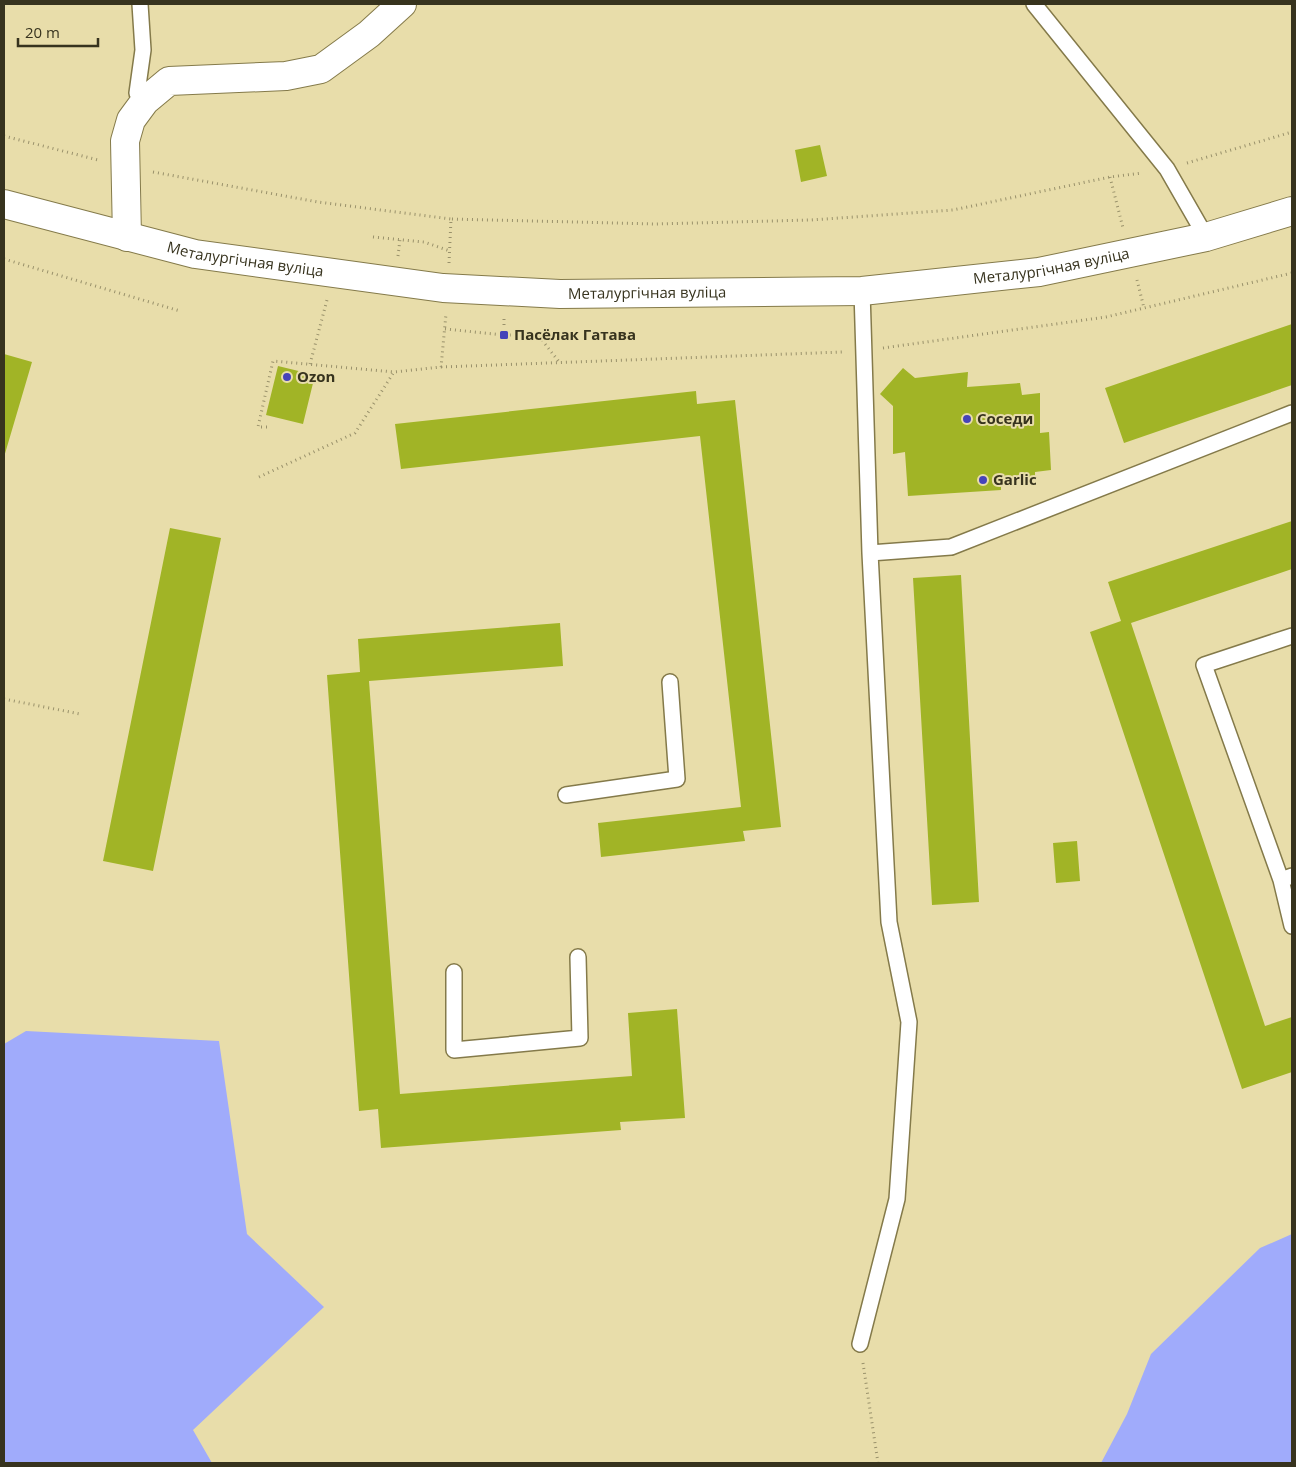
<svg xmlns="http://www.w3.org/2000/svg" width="1296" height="1467" viewBox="0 0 1296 1467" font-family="'Open Sans',sans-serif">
  <rect width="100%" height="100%" fill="#e8ddaa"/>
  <path fill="#a0abfb" d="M26,1031L219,1041L247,1234L324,1307L193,1430L212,1463H4V1044Z
    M1292,1234V1463H1101L1127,1414L1151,1354L1260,1248Z"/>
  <path fill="#a1b426" d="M820,145L827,176L801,182L795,150Z
    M1292,324V385L1124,443L1105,388Z
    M4,354L32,362L4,457Z
    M278,366L315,375L303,424L266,415Z
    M903,368L915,378L968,372L967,387L1020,383L1022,395L1040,393V433L1049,432L1051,470L1035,472V479L1001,482V490L908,496L905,452L893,454V406L880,394Z
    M696,391L697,404L735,400L781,827L743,831L745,841L601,857L598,823L741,807L700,436L401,469L395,424Z
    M1292,521V569L1131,623L1265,1026L1292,1017V1072L1242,1089L1090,632L1121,621L1108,582Z
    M170,528L221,538L153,871L103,861Z
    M961,575L979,902L932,905L913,578Z
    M560,623L563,666L369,681L400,1094L632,1076L628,1013L677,1009L685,1118L620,1122L621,1130L381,1148L378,1109L359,1111L327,675L360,672L358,639Z
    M1077,841L1080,881L1056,883L1053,843Z"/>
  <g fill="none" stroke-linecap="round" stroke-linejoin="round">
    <defs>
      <path id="service" d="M140,4L143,50L137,93L145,101
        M1034,4L1167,169L1206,237
        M870,553L951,547L1292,413
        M1292,636L1204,665L1281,880L1292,876
        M566,795L677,779L670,682
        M1281,880L1292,926
        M454,972V1050L580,1038L578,957
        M860,1344L897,1199L909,1022L889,922L870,553L862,291"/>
      <path id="minor" d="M127,237L125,141L131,120L145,101L169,81L286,76L321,69L369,34L402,4"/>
      <g id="tertiary">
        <path id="s1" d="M4,204L195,254L443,288L560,294L862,291L1039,272L1206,237L1292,211"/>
      </g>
    </defs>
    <use href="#service" stroke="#847a4a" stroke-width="18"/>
    <use href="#minor" stroke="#847a4a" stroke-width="30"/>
    <use href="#tertiary" stroke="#847a4a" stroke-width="30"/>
    <path stroke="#99916b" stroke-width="3" stroke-dasharray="1 4" stroke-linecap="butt" d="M4,136L98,160
      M1187,163L1292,132
      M153,172L318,202L451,219
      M1110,177L1123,228
      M373,237L424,242L450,251
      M398,256L400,239
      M4,259L180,311
      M449,263L451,219L655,224L811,220L953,210L1110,177L1142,173
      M1137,280L1144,308
      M445,329L504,335H538L560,363
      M504,335V318
      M883,348L1106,317L1292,273
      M310,364L327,300
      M441,367L842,352
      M267,427H258L273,361L394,372
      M259,477L355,433L394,372L441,367L446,314
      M4,699L80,714
      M863,1363L878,1463"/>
    <use href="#service" stroke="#fff" stroke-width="15"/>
    <use href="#minor" stroke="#fff" stroke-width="28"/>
    <use href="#tertiary" stroke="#fff" stroke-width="28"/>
  </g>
  <g fill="#4643b9" stroke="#e8ddaa" stroke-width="2">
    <rect x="499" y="330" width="10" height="10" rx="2.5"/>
    <circle cx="287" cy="377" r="5"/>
    <circle cx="967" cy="419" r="5"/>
    <circle cx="983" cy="480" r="5"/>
  </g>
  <g text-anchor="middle" stroke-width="4" stroke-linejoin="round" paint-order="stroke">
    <g font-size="15" fill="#37331e" stroke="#e8ddaa">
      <text dy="5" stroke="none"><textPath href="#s1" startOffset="248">Металургічная вуліца</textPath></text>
      <text dy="5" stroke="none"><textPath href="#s1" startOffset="1058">Металургічная вуліца</textPath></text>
      <text dy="5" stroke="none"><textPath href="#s1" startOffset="652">Металургічная вуліца</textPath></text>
    </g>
    <g font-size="15" font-weight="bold" fill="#37331e" stroke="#e8ddaa" text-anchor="start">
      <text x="514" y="340">Пасёлак Гатава</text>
      <text x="297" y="382">Ozon</text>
      <text x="977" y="424">Соседи</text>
      <text x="993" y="485">Garlic</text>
    </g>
  </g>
  <rect width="1296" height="1467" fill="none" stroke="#37331e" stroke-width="10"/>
  <path d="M18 38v8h80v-8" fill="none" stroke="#37331e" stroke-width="2.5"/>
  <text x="25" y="38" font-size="15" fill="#37331e" stroke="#e8ddaa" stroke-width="4" paint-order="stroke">20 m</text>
</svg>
